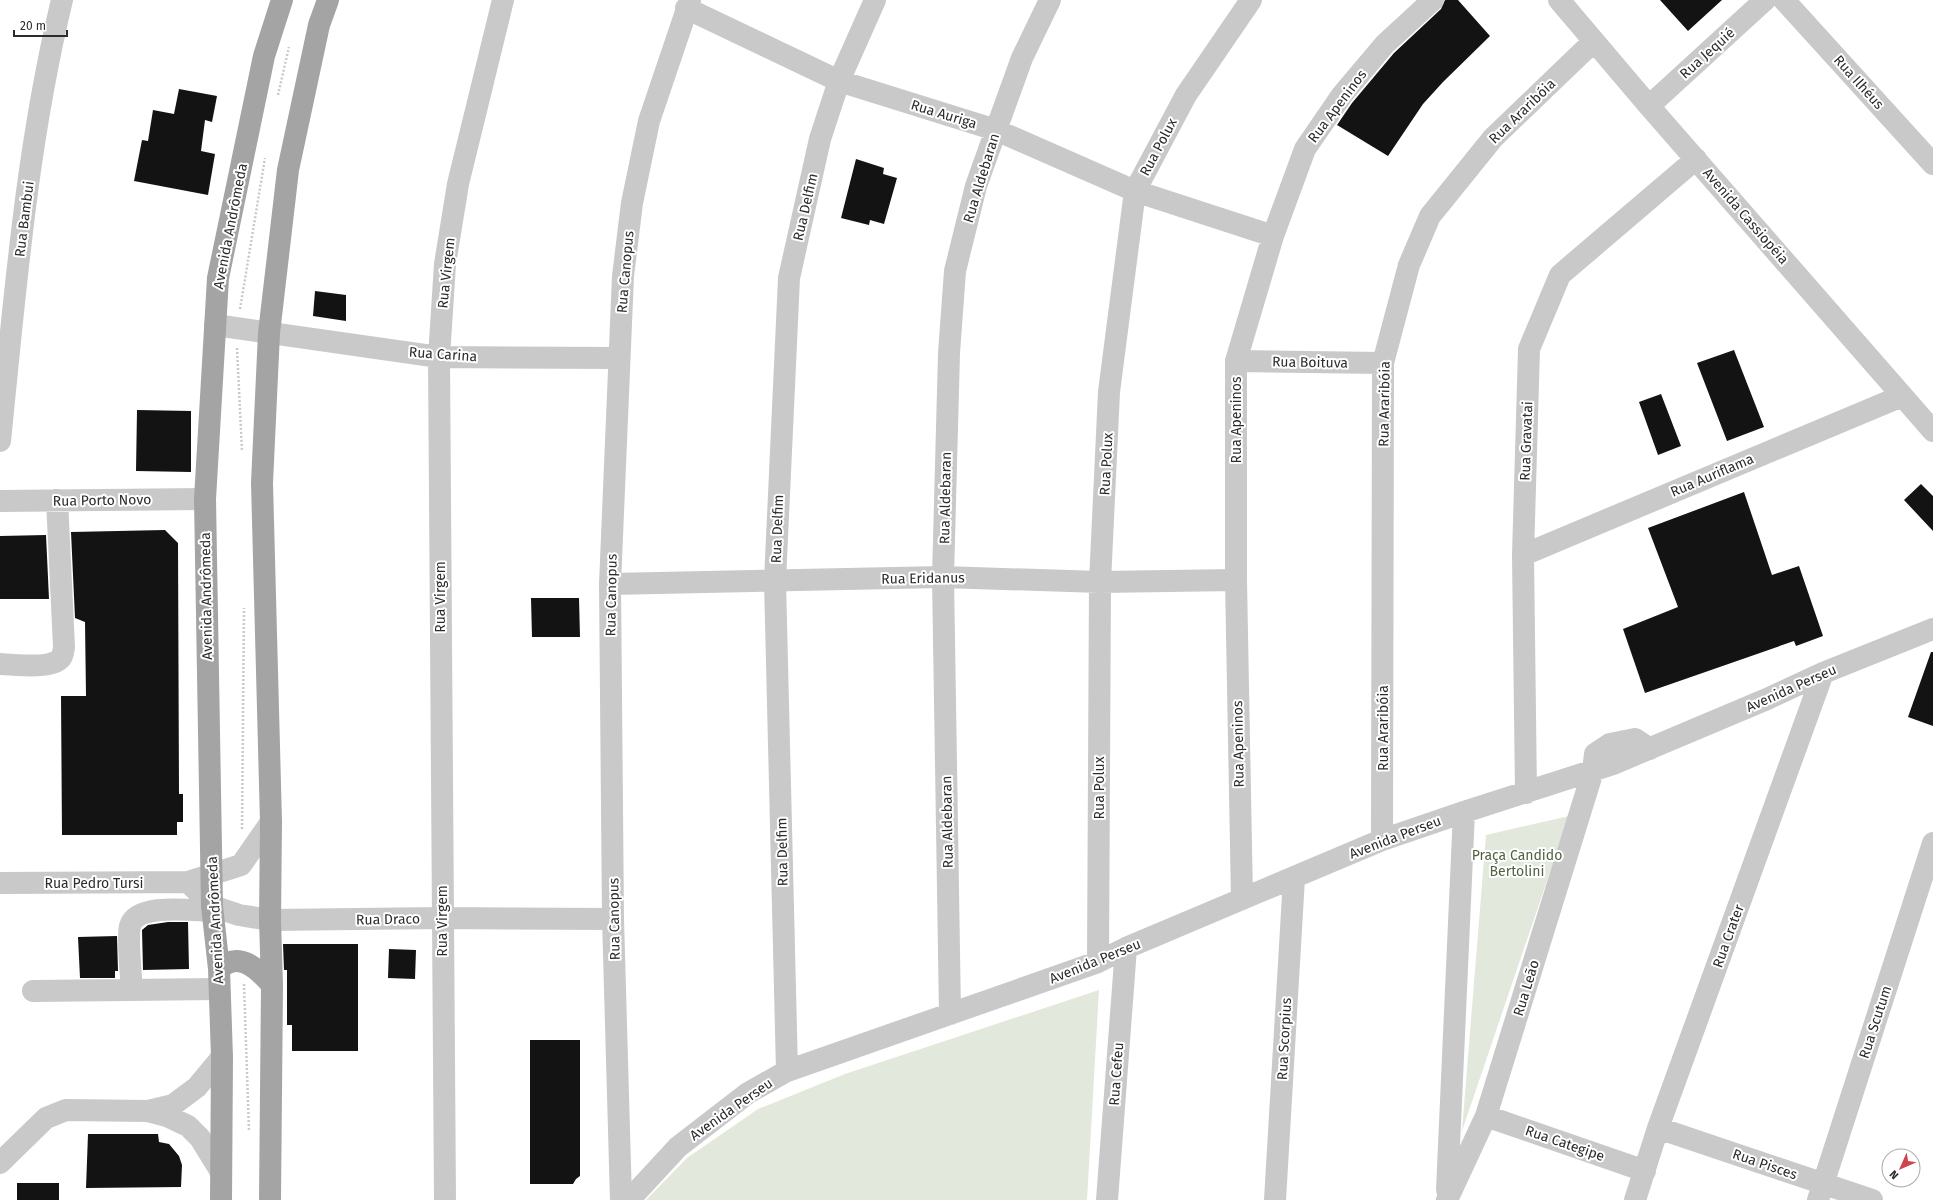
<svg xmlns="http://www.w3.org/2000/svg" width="1933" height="1200" viewBox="0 0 1933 1200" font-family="'Fira Sans',sans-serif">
  <rect width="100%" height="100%" fill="#fff"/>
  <path fill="#e2e8db" d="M1569,816L1462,1131L1486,835Z
    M1099,990L1087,1200H646L687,1158L758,1109L845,1074Z"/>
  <path fill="#131313" d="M1445,0H1458L1490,36L1443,82L1423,104L1388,156L1337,125L1352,103L1394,53L1441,9Z
    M1660,0H1722L1688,31Z
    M179,89L217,96L212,122L205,120L201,151L215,154L208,195L134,181L142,140L148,141L153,110L174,114Z
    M856,159L884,168L883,174L897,178L884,224L870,220L869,225L841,218Z
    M315,291L346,295V321L313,316Z
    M1734,350L1764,427L1727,441L1697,363Z
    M1661,394L1681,446L1658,455L1639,402Z
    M137,410L191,411V472L136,471Z
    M1921,484L1933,496V531L1904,500Z
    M1744,492L1772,575L1799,566L1823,636L1796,646L1794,641L1645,693L1623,629L1678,607L1648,528Z
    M165,530L178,543L179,794H183V822H177V835H62L61,696H86L85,622L75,618L71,532Z
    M46,535L49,599H0V536Z
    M531,598H579L580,637H532Z
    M1931,652H1933V726L1908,717Z
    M168,922H188L189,969L143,970L142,930L148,925Z
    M117,936L118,971H115V978H80L78,937Z
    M283,944H358V1051H292V1025H287V970H284Z
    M389,949L416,950L415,979L388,978Z
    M530,1040H580V1176L576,1179L573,1184H530Z
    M88,1134H158L159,1142L169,1144L179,1156L182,1165L181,1187L86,1188Z
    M17,1183H59V1200H17Z"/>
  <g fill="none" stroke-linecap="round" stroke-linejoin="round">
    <path stroke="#c9c9c9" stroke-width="2.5" stroke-dasharray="2 2" stroke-linecap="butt" d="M278,95L289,47
      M240,309L265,158
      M237,348L242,451
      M242,829L244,608
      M244,984L249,1131"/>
    <path stroke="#c9c9c9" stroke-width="22" d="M1559,0L1649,106L1933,431
      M1784,0L1933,164
      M686,8L839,81L996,130L1135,191L1273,236
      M1649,106L1765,0
      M215,325L439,357L618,358
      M1236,361L1383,363
      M0,441C15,293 27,144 62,0
      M0,501L205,499
      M1523,555L1902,396
      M610,584L943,577L1100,582L1236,580
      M0,664C13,665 47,668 57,661C63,658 63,653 64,647L57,500
      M1526,793L1523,555L1529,349L1560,275L1696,159
      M1382,840L1383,363L1409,265L1430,216L1493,138L1594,41
      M188,882L212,906L239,915L270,920L442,918L613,919
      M0,883L188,882L241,865L271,822
      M1242,899L1236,580V361L1273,236L1305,149L1342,95L1385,44L1433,0
      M1098,962L1100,582L1109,392L1135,191L1186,95L1251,0
      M132,990C131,975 127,939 130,926C137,902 194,911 213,911
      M33,991L219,989
      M950,1014L943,577L949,353L955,271L976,186L996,130L1022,58L1050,0
      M787,1071L775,581L789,278L820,139L839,81L875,0
      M148,1111L173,1105L197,1087L222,1057
      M1486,1116L1645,1171
      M1658,1128L1872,1200
      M0,1163L46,1118L66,1110L148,1111L167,1116L188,1126L200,1138L221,1172
      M1447,1190L1464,812
      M445,1200L439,357L445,264L458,184L503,0
      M621,1200L613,919L610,584L623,276L632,203L649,121L690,0
      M629,1200L678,1147L748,1093L787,1071L1098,962L1126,948L1382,840L1464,812L1613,764L1767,699L1823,673L1933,629
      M1107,1200L1126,948
      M1275,1200L1294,878
      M1447,1200L1486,1116L1593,771L1595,754L1610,744L1635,739L1650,749
      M1635,1200L1658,1128L1823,673
      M1818,1200L1933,843"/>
    <path stroke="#a4a4a4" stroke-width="22" d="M219,969C239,950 258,969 272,985
      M221,1200L222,1057L219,969L212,906L205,499L218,278L264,56L282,0
      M270,1200L272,985L270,920L271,822L262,483L269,333L288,170L319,25L328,0"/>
  </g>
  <g text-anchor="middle" stroke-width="4" stroke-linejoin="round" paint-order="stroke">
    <g font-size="14" fill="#2c2c2c" stroke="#fff">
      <text transform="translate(1707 53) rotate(-42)" y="5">Rua Jequié</text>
      <text transform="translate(1859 82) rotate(48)" y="5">Rua Ilhéus</text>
      <text transform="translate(1337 106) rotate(-53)" y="5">Rua Apeninos</text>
      <text transform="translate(1522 111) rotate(-44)" y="5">Rua Araribóia</text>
      <text transform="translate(944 114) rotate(17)" y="5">Rua Auriga</text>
      <text transform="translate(1158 147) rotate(-62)" y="5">Rua Polux</text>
      <text transform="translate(981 178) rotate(-73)" y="5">Rua Aldebaran</text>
      <text transform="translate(805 207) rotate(-77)" y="5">Rua Delfim</text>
      <text transform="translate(1746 216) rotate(49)" y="5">Avenida Cassiopéia</text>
      <text transform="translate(24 219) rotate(-83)" y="5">Rua Bambui</text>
      <text transform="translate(230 226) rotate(-79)" y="5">Avenida Andrômeda</text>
      <text transform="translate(625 272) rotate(-85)" y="5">Rua Canopus</text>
      <text transform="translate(446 273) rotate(-84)" y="5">Rua Virgem</text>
      <text transform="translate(443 354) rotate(4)" y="5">Rua Carina</text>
      <text transform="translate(1310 362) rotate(1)" y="5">Rua Boituva</text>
      <text transform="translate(1384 404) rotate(-89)" y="5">Rua Araribóia</text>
      <text transform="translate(1236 420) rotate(-90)" y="5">Rua Apeninos</text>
      <text transform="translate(1526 441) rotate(-88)" y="5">Rua Gravatai</text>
      <text transform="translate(1106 464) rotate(-87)" y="5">Rua Polux</text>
      <text transform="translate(1712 475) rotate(-23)" y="5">Rua Auriflama</text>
      <text transform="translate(945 498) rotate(-89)" y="5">Rua Aldebaran</text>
      <text transform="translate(102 500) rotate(-1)" y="5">Rua Porto Novo</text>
      <text transform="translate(777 529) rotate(-88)" y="5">Rua Delfim</text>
      <text transform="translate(923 578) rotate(-1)" y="5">Rua Eridanus</text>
      <text transform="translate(611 595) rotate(-89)" y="5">Rua Canopus</text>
      <text transform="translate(206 596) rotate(-91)" y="5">Avenida Andrômeda</text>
      <text transform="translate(440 597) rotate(-90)" y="5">Rua Virgem</text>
      <text transform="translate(1791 688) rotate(-24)" y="5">Avenida Perseu</text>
      <text transform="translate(1383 728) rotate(-90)" y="5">Rua Araribóia</text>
      <text transform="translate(1238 744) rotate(-91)" y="5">Rua Apeninos</text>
      <text transform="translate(1099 788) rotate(-90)" y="5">Rua Polux</text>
      <text transform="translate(947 822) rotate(-91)" y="5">Rua Aldebaran</text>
      <text transform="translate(1395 837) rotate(-21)" y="5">Avenida Perseu</text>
      <text transform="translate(782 852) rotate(-91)" y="5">Rua Delfim</text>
      <text x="94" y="888">Rua Pedro Tursi</text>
      <text transform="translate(388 919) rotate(-1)" y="5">Rua Draco</text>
      <text transform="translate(614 919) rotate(-91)" y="5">Rua Canopus</text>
      <text transform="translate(215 920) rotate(-93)" y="5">Avenida Andrômeda</text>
      <text transform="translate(442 921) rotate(-90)" y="5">Rua Virgem</text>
      <text transform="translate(1728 936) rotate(-70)" y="5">Rua Crater</text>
      <text transform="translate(1095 961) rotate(-22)" y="5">Avenida Perseu</text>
      <text transform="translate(1526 988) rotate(-73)" y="5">Rua Leão</text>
      <text transform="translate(1875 1022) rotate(-72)" y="5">Rua Scutum</text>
      <text transform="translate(1284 1039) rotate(-87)" y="5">Rua Scorpius</text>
      <text transform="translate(1116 1074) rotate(-86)" y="5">Rua Cefeu</text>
      <text transform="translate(731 1109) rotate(-35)" y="5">Avenida Perseu</text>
      <text transform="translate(1565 1143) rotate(19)" y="5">Rua Categipe</text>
      <text transform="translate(1765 1164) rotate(19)" y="5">Rua Pisces</text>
    </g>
    <g font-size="14" fill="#50623f" stroke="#fff">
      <text x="1517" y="860">Praça Candido<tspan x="1517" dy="16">Bertolini</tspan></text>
    </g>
  </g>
  <g transform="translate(1901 1168) rotate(225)"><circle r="19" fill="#ffffff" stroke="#ababab"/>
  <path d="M0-3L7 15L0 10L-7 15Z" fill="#cf424e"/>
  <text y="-6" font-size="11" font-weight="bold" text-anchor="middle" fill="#2c2c2c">N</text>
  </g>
  <path d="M14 30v6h53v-6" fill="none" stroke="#2c2c2c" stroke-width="2"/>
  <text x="20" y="30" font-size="12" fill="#2c2c2c" stroke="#ffffff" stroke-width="3" paint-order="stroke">20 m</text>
</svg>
